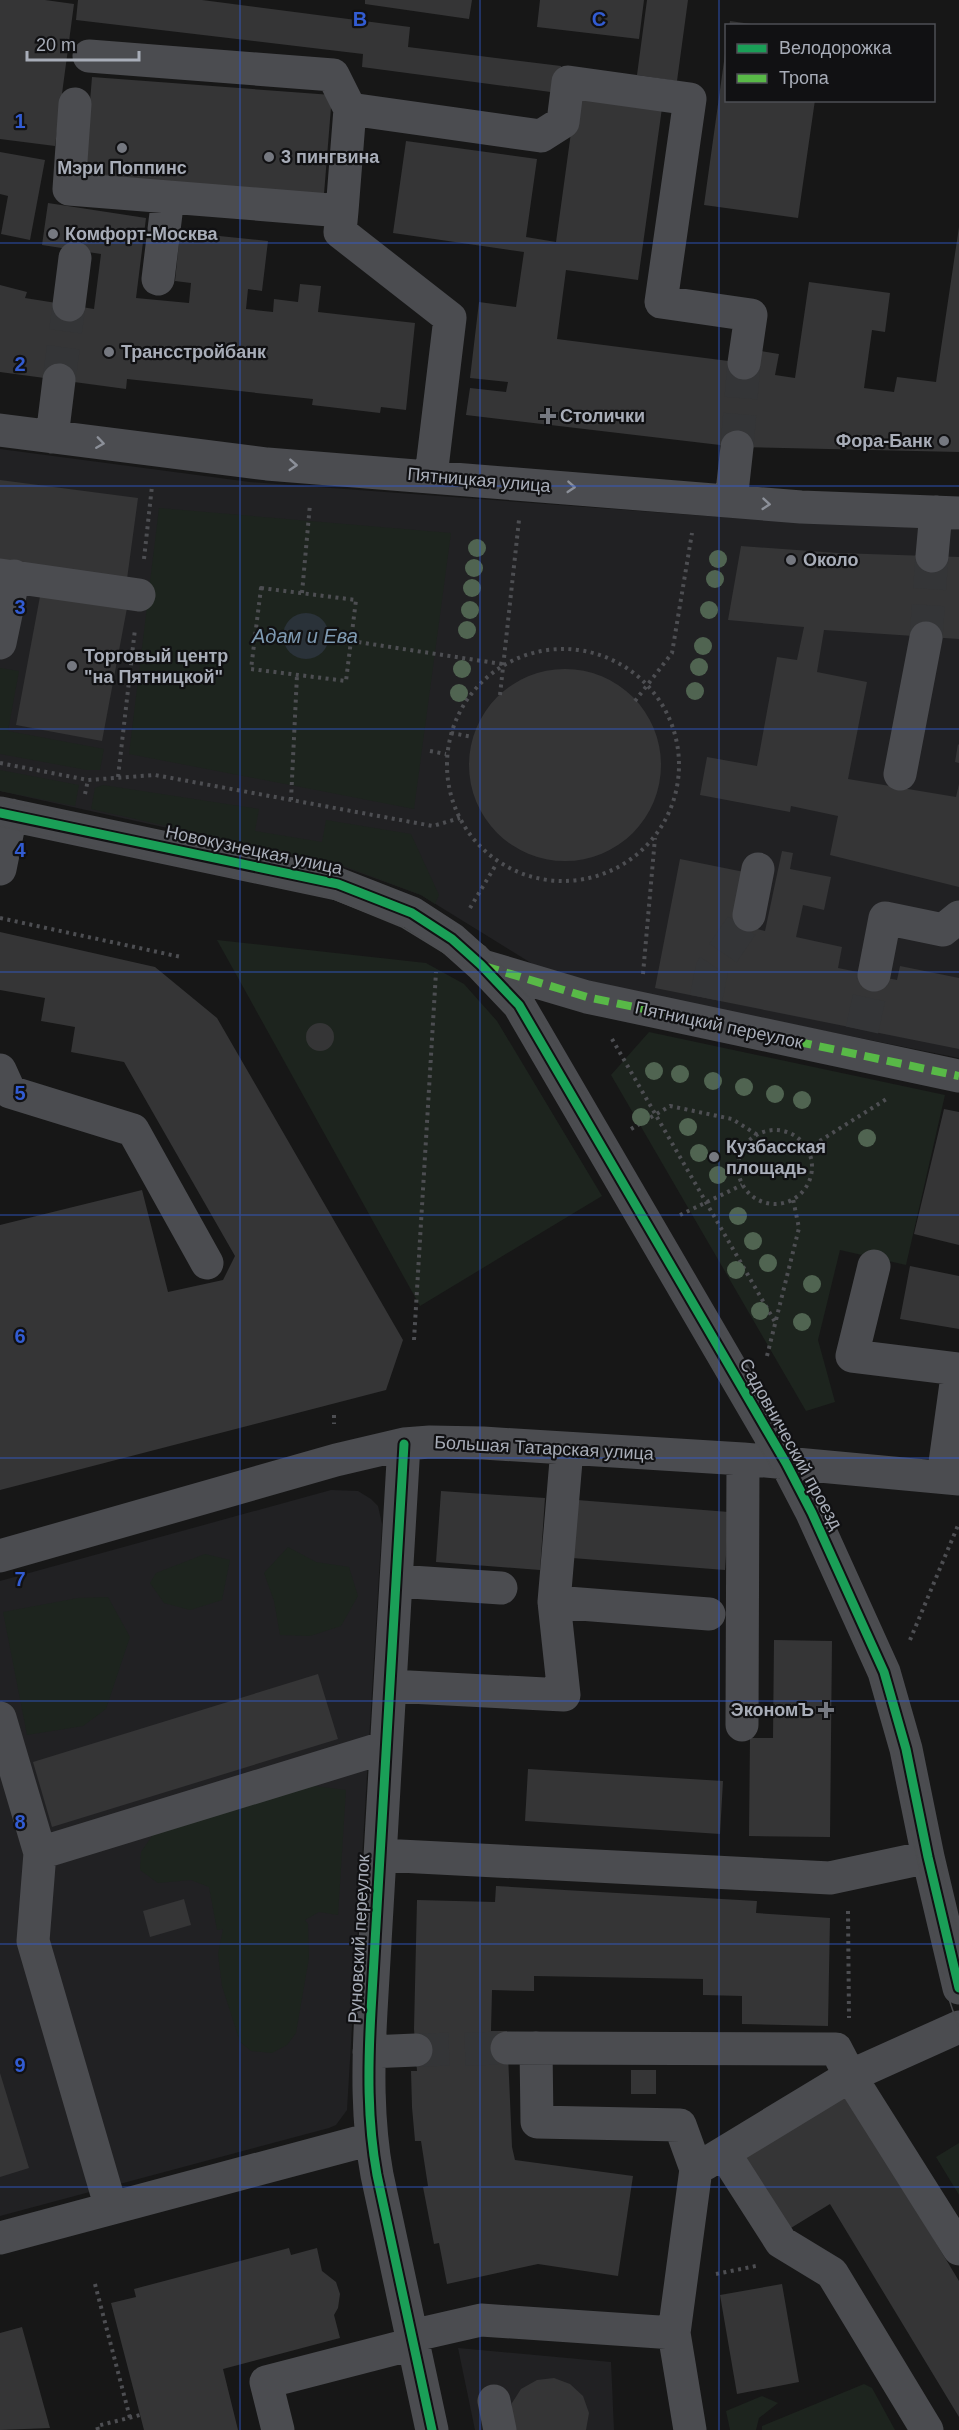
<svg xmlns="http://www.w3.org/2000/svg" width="959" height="2430" viewBox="0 0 959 2430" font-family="Helvetica,sans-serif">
  <rect width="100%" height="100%" fill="#171717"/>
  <path fill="#212123" d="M0,449L250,482L707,516L959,530V1058L552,976L421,895L344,867L0,791Z
    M331,1490L358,1491L371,1499L378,1506L382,1524L347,2110L336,2125L329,2128L0,2216V1581Z
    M458,2348L611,2362L614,2430H475Z"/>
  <path fill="#1d241e" d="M159,508L451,533L414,809L129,754Z
    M0,668L19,671L8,731L104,749L100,770H87L0,754Z
    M0,770L79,785L75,806L0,791Z
    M103,785L259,809L255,831L322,842L326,820L411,834L439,895L435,904L421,895L344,866L91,809L95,788Z
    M217,940L426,963L464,984L497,1021L602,1196L420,1306Z
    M649,1032L945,1095L906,1265L840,1250L818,1340L835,1402L806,1411L611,1075Z
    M288,1547L316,1562L349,1567L358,1596L341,1626L310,1636L280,1635L274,1601L264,1573Z
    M205,1554L230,1560L222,1600L190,1610L164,1603L150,1583L156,1573Z
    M108,1597L130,1637L106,1709L83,1726L27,1735L3,1612L78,1598Z
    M306,1785L346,1790L338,1915L319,1912L305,1920L308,1924L309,1958L296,2033L287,2045L272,2053L251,2051L240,2042L222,1986L218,1954L223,1929L217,1930L209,1887L191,1880L158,1883L140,1870L141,1852L156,1830Z
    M959,2143V2195L936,2157Z
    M864,2384L872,2388L895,2430H762V2426Z
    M762,2396L778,2403L759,2418L756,2430H730L726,2411Z"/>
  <path fill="#2a3239" d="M283 636a23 23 0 1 1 46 0a23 23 0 1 1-46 0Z"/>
  <path fill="#353536" d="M0,0H45L74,4L55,146L0,139Z
    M78,0H202L410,27L408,47L561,66L558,93L362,67L363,54L76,20Z
    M365,0H472L469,19L365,4Z
    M540,0H644L639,39L537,27Z
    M647,0H688L677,81L637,75Z
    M730,21L751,24V26H729Z
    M725,54L726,100H815L798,218L704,205Z
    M92,77L332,95L324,194L84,175Z
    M576,96L662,108L638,280L566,270L557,339L744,363L755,350L779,354L775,375L795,378L809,282L890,293L885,332L872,330L864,388L894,392L897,377L936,382L959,227V452L737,447L466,415L470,388L506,392L508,382L470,378L479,302L516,307L524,252L393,233L406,141L537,159L526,237L556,242Z
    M0,152L45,160L30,240L1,234L8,196L0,194Z
    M48,203L146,218L136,298L189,303L191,283L175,281L180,232L268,241L262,291L248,289L246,309L273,312L274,299L298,302L300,284L321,286L318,312L415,323L406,410L381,407L380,413L312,405L313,399L127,379L126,389L0,372V285L27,292L25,298L94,309L101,254L42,245Z
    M0,480L138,498L127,579L0,563Z
    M741,546L838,553L959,557V639L824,630L817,672L867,682L848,779L956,797L959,784V887L830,855L838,816L791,806L790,812L700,795L707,757L757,766L777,657L797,660L804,627L728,620Z
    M41,591L127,608L102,741L16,725Z
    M469 765a96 96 0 1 1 192 0a96 96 0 1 1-192 0Z
    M958,744L959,745V763L955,762Z
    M782,851L793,853L790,869L831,877L824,910L803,905L796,937L842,947L838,968L897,980L900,966L959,978V1049L655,988L680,859L749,873L760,917L757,929L765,931Z
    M0,932L155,967L217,1018L403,1340L386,1390L0,1490V1225L142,1190L168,1292L223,1280L235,1256L124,1062L71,1052L75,1027L41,1021L45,998L0,990Z
    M306 1037a14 14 0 1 1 28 0a14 14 0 1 1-28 0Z
    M944,1109L959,1112V1245L914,1234Z
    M910,1266L959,1276V1329L900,1319Z
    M441,1491L545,1498L540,1570L436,1562Z
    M577,1500L729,1512L725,1570L572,1558Z
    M774,1640L832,1641L830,1837L749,1836L750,1738H773Z
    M318,1674L338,1739L52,1827L33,1762Z
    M528,1769L723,1781L720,1834L525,1821Z
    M496,1886L757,1901L756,1913L830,1918L828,2026L742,2024V1996L703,1995V1979L534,1976V1991L492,1990L491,2031H507L512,2147L515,2160L633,2176L618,2276L538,2264L447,2284L439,2243L434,2244L423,2187L428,2186L421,2141H415L412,2107L411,2071H417L414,2029L417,1900L495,1902Z
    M184,1899L191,1925L150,1937L143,1911Z
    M631,2070H656V2094H631Z
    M0,2073L29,2168L0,2177Z
    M846,2094L959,2281V2417L830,2204L786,2231L741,2159Z
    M289,2248L291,2255L317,2248L322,2271L336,2282L340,2294L338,2308L334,2315L340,2338L223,2369L238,2430H144L111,2303L136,2297L134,2289Z
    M782,2284L799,2382L737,2394L720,2295Z
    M22,2327L50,2428L0,2430V2333Z
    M554,2378L570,2384L583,2396L589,2413L586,2430H513L510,2421L512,2403L521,2389L537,2380Z"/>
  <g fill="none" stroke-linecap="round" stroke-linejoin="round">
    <path stroke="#343537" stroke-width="33" stroke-dasharray="33 16" stroke-linecap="butt" d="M59,380L69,305
      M737,447L744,363
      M926,638L932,556
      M706,998L712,969L749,915
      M862,1030L874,975
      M416,2050L507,2048"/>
    <path stroke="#4d4e52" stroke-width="4" stroke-dasharray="3 4.5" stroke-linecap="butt" d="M144,559L152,486
      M261,588L356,600L346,681L251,669Z
      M302,593L310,504
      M351,641L502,664
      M447 765a116 116 0 1 1 232 0a116 116 0 1 1-232 0Z
      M500,695L519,520
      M635,701L672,653L692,533
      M451,733L473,737
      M430,751L446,754
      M0,763L88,780L155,775L433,826L460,818
      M118,777L135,629
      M85,794L88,780
      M291,800L297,675
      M470,908L497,863
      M0,918L181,957
      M643,974L655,838
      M612,1039L775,1322
      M631,1129L670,1106L732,1119L756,1134
      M738 1167a37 37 0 1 1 74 0a37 37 0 1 1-74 0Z
      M807,1149L888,1098
      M680,1215L742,1185
      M414,1340L436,972
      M767,1356L799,1228L793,1199
      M334,1415V1424
      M910,1640L959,1523
      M848,1911L849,2018
      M716,2274L756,2266
      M95,2284L130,2418
      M98,2430L97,2426L140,2415"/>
    <path stroke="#4b4c50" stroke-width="33" d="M89,56L333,75L350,109L342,211
      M75,104L69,189L342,211L340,232L450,318L431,476
      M350,109L541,136L563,122L568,82L690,99L661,302L751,315L744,363
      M158,279L168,197
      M69,305L75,258
      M0,430L267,464L801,507L959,513
      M52,437L59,380
      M731,501L737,447
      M932,556L936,512
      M0,575L139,595
      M0,643L14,576
      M900,774L926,638
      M0,813L338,884L412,913L452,939L481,965L519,1005L786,1463L812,1513L884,1672L906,1749L928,1857L959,1988
      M0,869L11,815
      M749,915L758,869
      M483,966L587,997L959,1076
      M874,975L885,918L943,930L959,917
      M0,1070L10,1092L133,1130L207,1263
      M874,1266L852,1356L958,1369L943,1477
      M404,1444L371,2011C368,2066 367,2120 377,2175L432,2430
      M567,1449L554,1602L709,1614
      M0,1556L336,1460L404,1444L430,1442L483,1443L743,1459L959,1479
      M396,1581L501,1588
      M390,1686L564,1695L554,1602
      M0,1718L40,1853L33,1941L111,2208
      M742,1725L743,1459
      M40,1853L386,1747
      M380,1855L830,1878L928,1857
      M507,2048L836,2049L850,2076L959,2249
      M536,2048L537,2122L680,2125L696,2169L674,2333
      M369,2052L416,2050
      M724,2153L781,2242L832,2273L927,2430
      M705,2164L850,2076L959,2027
      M0,2238L371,2139
      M411,2336L481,2320L674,2333L690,2430
      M494,2401L500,2430
      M278,2430L266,2382L413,2344"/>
    <path stroke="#4b4c4f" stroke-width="1.5" d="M0,800L342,874L418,903L485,947L529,998L827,1515L897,1667L920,1748L944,1877L959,1938
      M0,826L331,898L402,927L464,965L508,1013L796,1510L871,1677L894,1753L948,1996L959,2029"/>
    <path stroke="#58b947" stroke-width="8" stroke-dasharray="15 8" stroke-linecap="butt" d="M484,966L587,997L959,1076"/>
    <defs>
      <path id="cycleway" d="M0,813L338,884L412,913L452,939L481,965L519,1005L786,1463L812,1513L884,1672L906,1749L928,1857L959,1988
        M404,1444L371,2011C368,2066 367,2120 377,2175L432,2430"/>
    </defs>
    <use href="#cycleway" stroke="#111113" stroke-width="13"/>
    <use href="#cycleway" stroke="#1a9f57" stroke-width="9"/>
  </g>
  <g fill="#506451">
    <circle cx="477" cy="548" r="9"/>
    <circle cx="718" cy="559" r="9"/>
    <circle cx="474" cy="568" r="9"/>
    <circle cx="715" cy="579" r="9"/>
    <circle cx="472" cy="588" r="9"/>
    <circle cx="470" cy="610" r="9"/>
    <circle cx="709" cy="610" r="9"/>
    <circle cx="467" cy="630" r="9"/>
    <circle cx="703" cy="646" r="9"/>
    <circle cx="699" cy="667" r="9"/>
    <circle cx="462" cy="669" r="9"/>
    <circle cx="695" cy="691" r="9"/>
    <circle cx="459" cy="693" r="9"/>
    <circle cx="654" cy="1071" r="9"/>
    <circle cx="680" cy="1074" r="9"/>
    <circle cx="713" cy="1081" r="9"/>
    <circle cx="744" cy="1087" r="9"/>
    <circle cx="775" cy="1094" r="9"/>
    <circle cx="802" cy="1100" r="9"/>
    <circle cx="641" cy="1117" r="9"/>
    <circle cx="688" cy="1127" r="9"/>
    <circle cx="867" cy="1138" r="9"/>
    <circle cx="699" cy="1153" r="9"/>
    <circle cx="718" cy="1175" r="9"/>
    <circle cx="738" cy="1216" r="9"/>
    <circle cx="753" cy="1241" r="9"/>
    <circle cx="768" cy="1263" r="9"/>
    <circle cx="736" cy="1270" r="9"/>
    <circle cx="812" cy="1284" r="9"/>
    <circle cx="760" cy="1311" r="9"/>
    <circle cx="802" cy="1322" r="9"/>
  </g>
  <defs><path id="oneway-chevron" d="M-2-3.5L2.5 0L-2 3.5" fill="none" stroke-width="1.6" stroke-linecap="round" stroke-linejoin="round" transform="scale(1.5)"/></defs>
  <g stroke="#8c9099">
    <use href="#oneway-chevron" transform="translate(100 443) rotate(8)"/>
    <use href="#oneway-chevron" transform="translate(293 465) rotate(4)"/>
    <use href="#oneway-chevron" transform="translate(571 487) rotate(4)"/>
    <use href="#oneway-chevron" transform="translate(766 504) rotate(5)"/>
  </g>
  <path fill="none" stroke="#325cd3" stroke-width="1.5" stroke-opacity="0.55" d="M240,0V2430M480,0V2430M719,0V2430M0,243H959M0,486H959M0,729H959M0,972H959M0,1215H959M0,1458H959M0,1701H959M0,1944H959M0,2187H959"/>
  <g fill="#757880" stroke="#111113" stroke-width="2">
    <circle cx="122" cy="148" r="6"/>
    <circle cx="269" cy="157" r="6"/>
    <circle cx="53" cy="234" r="6"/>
    <circle cx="109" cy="352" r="6"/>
    <path d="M545 407h6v6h6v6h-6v6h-6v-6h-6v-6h6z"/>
    <circle cx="944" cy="441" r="6"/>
    <circle cx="791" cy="560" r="6"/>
    <circle cx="72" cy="666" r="6"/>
    <circle cx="714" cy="1157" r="6"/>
    <path d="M823 1701h6v6h6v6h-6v6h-6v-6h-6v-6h6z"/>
  </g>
  <g text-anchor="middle" stroke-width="4.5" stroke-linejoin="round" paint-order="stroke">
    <g font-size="18" font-weight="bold" fill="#a8adb8" stroke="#111113" text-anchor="start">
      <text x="281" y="163">3 пингвина</text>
      <text x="122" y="174" text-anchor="middle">Мэри Поппинс</text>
      <text x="65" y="240">Комфорт-Москва</text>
      <text x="121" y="358">Трансстройбанк</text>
      <text x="560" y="422">Столички</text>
      <text x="932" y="447" text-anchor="end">Фора-Банк</text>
      <text x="803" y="566">Около</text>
      <text x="84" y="662">Торговый центр<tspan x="84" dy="21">"на Пятницкой"</tspan></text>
      <text x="726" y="1153">Кузбасская<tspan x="726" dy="21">площадь</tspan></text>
      <text x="814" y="1716" text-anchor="end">ЭкономЪ</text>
    </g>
    <g font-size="18" fill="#a8adb8" stroke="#111113">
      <text transform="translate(479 480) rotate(5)" y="6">Пятницкая улица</text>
      <text transform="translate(254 850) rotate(12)" y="6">Новокузнецкая улица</text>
      <text transform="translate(719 1025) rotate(12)" y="6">Пятницкий переулок</text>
      <text transform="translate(791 1444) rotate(61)" y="6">Садовнический проезд</text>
      <text transform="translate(544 1448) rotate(3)" y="6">Большая Татарская улица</text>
      <text transform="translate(359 1939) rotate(-87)" y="6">Руновский переулок</text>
    </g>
    <g font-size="20" font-style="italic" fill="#7f9bb3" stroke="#111113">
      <text x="305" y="643">Адам и Ева</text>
    </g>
  </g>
  <g font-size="20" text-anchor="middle" font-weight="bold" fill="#325cd3" stroke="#111113" stroke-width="4.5" stroke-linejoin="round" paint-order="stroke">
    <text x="360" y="26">B</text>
    <text x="599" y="26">C</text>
    <text x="20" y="128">1</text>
    <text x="20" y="371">2</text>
    <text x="20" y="614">3</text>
    <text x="20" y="857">4</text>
    <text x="20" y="1100">5</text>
    <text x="20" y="1343">6</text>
    <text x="20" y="1586">7</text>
    <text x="20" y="1829">8</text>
    <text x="20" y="2072">9</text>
  </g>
  <rect x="725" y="24" width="210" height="78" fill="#111113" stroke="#4d4f55" stroke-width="1.5"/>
  <rect x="737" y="44" width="30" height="9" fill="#1a9f57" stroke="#4d4f55" stroke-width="1.5"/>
  <text x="779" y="54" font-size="18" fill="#a8adb8">Велодорожка</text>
  <rect x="737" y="74" width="30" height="9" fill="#58b947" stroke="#4d4f55" stroke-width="1.5"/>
  <text x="779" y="84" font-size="18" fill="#a8adb8">Тропа</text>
  <path d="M27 51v9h112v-9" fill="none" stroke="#a8adb8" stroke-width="3"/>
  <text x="36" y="51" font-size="18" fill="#a8adb8" stroke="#111113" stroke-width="4.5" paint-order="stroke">20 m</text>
</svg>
